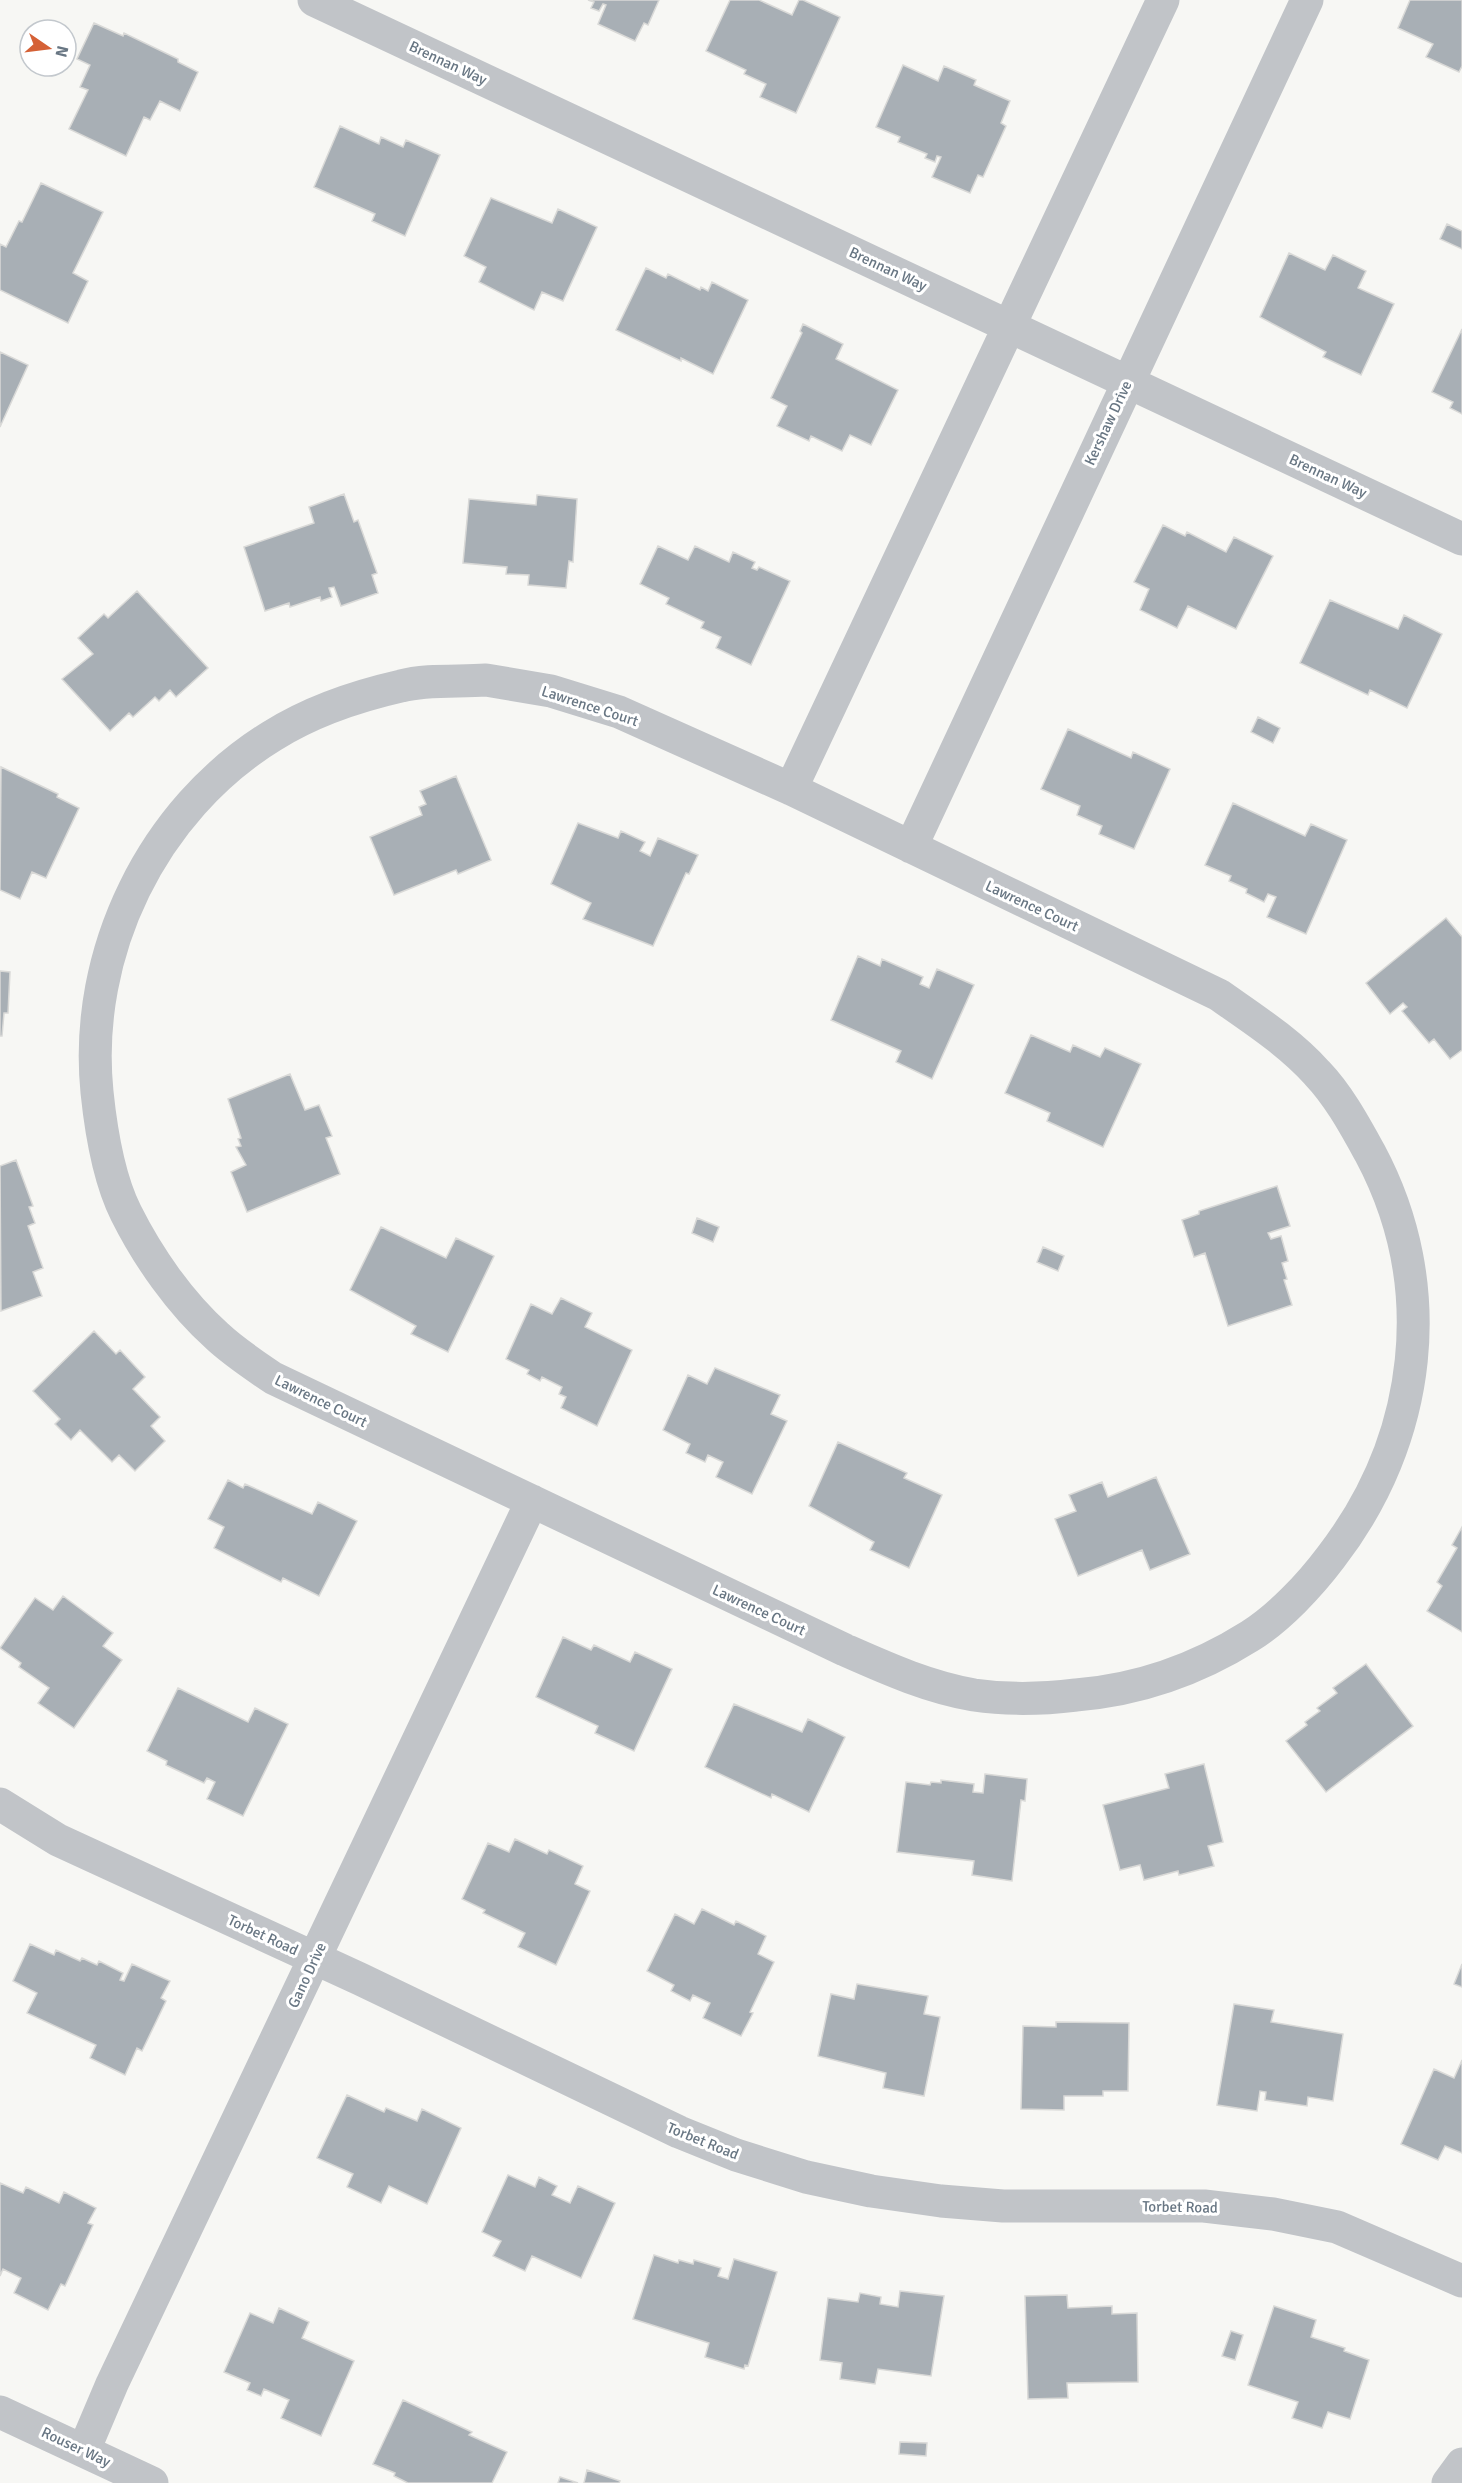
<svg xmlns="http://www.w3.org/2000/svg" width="1462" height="2483" viewBox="0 0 1462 2483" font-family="Signika,sans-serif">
  <rect width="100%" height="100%" fill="#f7f7f4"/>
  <path fill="#a8afb5" stroke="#d9d9d7" stroke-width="1.5" d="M588,0H659L648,25L644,23L635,41L598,24L606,5L603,4L599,11L591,8L594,2Z
    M730,0H759L792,15L799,0H803L840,17L796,113L760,97L766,84L744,74L746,70L706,51Z
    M1410,0H1462V66L1459,72L1426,57L1433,44L1398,28Z
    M94,23L123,36L124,33L178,59V62L198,72L180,111L160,101L150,120L144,117L126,156L69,129L88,90L80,87L90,65L77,59Z
    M903,65L938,81L944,66L976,80L974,85L1010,101L1001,123L1006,126L983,177L978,175L970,193L932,177L941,157L937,156L935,162L925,158L927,154L898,142L900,137L876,127Z
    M340,126L379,144L381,137L403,147L406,140L440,155L405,236L372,221L375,214L314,187Z
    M41,183L103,212L73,273L88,281L68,323L0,290V244L6,247L19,221L22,222Z
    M491,198L552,223L558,209L597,227L563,301L542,292L534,310L479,282L486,267L464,256Z
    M1447,224L1462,231V249L1440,239Z
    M1289,253L1325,270L1333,255L1366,271L1358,288L1394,304L1361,375L1323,357L1326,352L1260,317Z
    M646,268L666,278L668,274L700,290L701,287L708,291L712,282L748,300L713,374L681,358V361L616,330Z
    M803,324L843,344L836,359L898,390L871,445L850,435L842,451L811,436L809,441L777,426L787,406L771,398L802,333L800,331Z
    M1462,329V414L1450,408L1453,402L1432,392Z
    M0,352L28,365L0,427Z
    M344,494L354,522L358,520L377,573L372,575L378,593L341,606L334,587L329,588L332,597L321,601L320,597L290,607L289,603L265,611L244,547L314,523L309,507Z
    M537,495L577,499L573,562L569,561L566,588L528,585L529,575L506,574L507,567L463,563L469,499L536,505Z
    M1163,525L1185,536L1187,532L1226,552L1234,537L1273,556L1236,629L1188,606L1177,628L1140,610L1149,589L1134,582Z
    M658,546L688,560L695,546L729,562L733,552L755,562L752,568L757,570L759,567L790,581L751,665L716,648L721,637L701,628L704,622L666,604L669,598L640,584Z
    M137,591L208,668L176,697L170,690L159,701L155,697L133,717L129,713L110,731L62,679L93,654L78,638L104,614L108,618Z
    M1330,600L1398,629L1404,615L1442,634L1407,708L1370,690L1368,695L1300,663Z
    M1258,717L1280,728L1273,743L1251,732Z
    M1068,729L1131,758L1133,752L1170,769L1134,849L1099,834L1102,826L1077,815L1080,806L1041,789Z
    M1,767L58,794L57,797L79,808L46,878L32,872L20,899L0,890Z
    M456,776L491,860L458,874L456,870L394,895L370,837L422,815L419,807L426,804L420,791Z
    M1233,803L1305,836L1311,824L1347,840L1306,934L1267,917L1276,897L1268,894L1264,902L1246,893L1247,889L1229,881L1231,876L1205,865Z
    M578,823L618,838L621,831L645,842L640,851L650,856L658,838L698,855L689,874L686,873L653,946L583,919L591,903L551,884Z
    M1446,918L1462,937V1050L1450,1059L1434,1039L1429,1043L1402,1011L1407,1007L1403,1003L1390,1014L1366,983Z
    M858,956L880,966L882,959L923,977L920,984L929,988L937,969L974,985L932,1079L896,1062L901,1051L831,1020Z
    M0,971L10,972L8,1013H4L2,1036H0Z
    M1031,1035L1070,1052L1073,1045L1100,1057L1105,1048L1141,1064L1103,1147L1047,1121L1050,1113L1005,1093Z
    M290,1074L305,1110L319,1105L332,1136L326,1138L340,1174L247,1212L231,1172L246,1165L236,1147L241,1146L238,1139L241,1138L228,1099Z
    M16,1160L33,1206L29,1207L35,1223L28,1226L43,1268L33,1272L42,1296L1,1311L0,1166Z
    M1277,1186L1290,1226L1268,1233L1271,1239L1281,1236L1288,1261L1282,1263L1287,1279L1284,1280L1292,1305L1228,1326L1205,1253L1194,1257L1182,1220L1199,1214V1211Z
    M697,1218L719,1227L713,1242L692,1233Z
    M381,1227L446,1258L456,1238L494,1256L448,1352L411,1334L416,1326L350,1290Z
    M1043,1247L1064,1256L1058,1271L1037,1262Z
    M561,1298L592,1313L585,1327L632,1350L597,1426L561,1408L566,1397L559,1394L562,1387L542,1377L540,1381L527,1374L529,1370L506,1359L531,1304L552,1314Z
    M94,1331L116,1354L120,1350L145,1377L133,1389L160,1417L151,1426L165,1441L135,1471L119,1455L112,1462L80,1430L71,1440L55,1424L60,1419L33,1391Z
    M715,1368L780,1395L771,1414L787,1421L752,1494L716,1477L723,1462L708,1455L705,1462L686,1453L690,1444L663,1430L688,1375L707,1384Z
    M838,1442L907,1473L904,1478L942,1495L909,1568L870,1550L874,1542L809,1506Z
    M1156,1477L1190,1554L1150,1570L1142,1550L1078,1576L1055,1519L1076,1511L1069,1495L1102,1482L1108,1497Z
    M228,1480L243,1488L245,1484L312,1514L318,1502L357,1521L319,1596L283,1578L281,1582L214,1548L224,1527L208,1519Z
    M1462,1527V1632L1427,1611L1442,1586L1437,1582L1457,1548L1452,1545Z
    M63,1596L113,1633L103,1646L122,1660L74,1728L38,1703L49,1688L19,1667L21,1663L0,1648L35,1598L53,1610Z
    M563,1637L591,1650L594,1645L630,1662L635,1652L672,1669L634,1751L595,1733L598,1726L536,1697Z
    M1366,1664L1413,1726L1326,1792L1286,1741L1307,1725L1305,1722L1320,1711L1317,1708L1337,1693L1333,1688Z
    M178,1688L248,1722L255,1708L288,1724L243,1816L207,1799L215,1782L207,1778L204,1783L166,1765L167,1761L147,1751Z
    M734,1704L802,1732L808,1719L845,1737L809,1812L772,1794L771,1798L705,1767Z
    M1204,1764L1223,1842L1208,1846L1214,1866L1179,1875L1178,1871L1144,1880L1140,1865L1120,1870L1103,1805L1169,1788L1165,1774Z
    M985,1774L1027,1779L1025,1801L1021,1800L1012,1881L972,1875L974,1861L897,1852L906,1782L930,1785L931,1782L941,1783V1780L974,1784L973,1792L983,1793Z
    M515,1839L547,1854L549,1850L583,1866L575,1884L590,1891L556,1965L518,1947L525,1933L483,1913L485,1910L462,1899L488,1843L509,1852Z
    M702,1909L734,1925L736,1921L766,1936L758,1954L774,1962L750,2012L753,2013L741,2036L703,2018L710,2003L693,1995L690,2001L671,1991L674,1985L647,1971L675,1914L694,1924Z
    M30,1944L54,1955L56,1950L80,1961L82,1958L97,1965L99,1961L123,1973L120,1980L124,1981L132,1964L170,1981L161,1998L166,2001L142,2051L137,2048L125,2075L90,2058L96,2045L27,2013L37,1993L13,1981Z
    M1462,1964V1987L1454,1984Z
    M857,1984L928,1996L924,2014L940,2017L924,2096L883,2088L886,2073L818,2056L831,1994L854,1999Z
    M1234,2004L1274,2010L1271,2022L1343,2034L1333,2101L1308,2097L1307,2106L1265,2100L1266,2092L1260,2091L1257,2111L1217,2105Z
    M1056,2022L1129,2023L1128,2091H1103V2096H1064V2110L1021,2109L1023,2026L1056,2027Z
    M1462,2060V2153L1445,2146L1438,2160L1401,2144L1434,2069L1454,2078Z
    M347,2095L384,2112L386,2108L417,2121L422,2109L461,2128L427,2204L389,2186L381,2203L347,2187L353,2174L317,2158Z
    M508,2175L535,2187L539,2177L557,2186L552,2195L570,2203L578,2186L615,2203L581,2278L532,2256L525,2271L493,2256L501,2241L482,2232Z
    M0,2183L23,2193L26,2187L59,2203L64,2192L96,2208L88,2223L93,2225L65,2286L61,2284L48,2310L14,2293L21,2278L3,2269L0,2276Z
    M654,2255L678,2263L679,2260L693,2264L694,2260L721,2268L718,2276L728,2279L734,2259L777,2272L748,2366L745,2365L744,2369L705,2357L709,2343L633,2319Z
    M900,2291L944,2296L931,2376L878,2369L875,2384L840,2379L842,2363L820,2360L828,2298L858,2302L860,2293L881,2297L880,2304L898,2307Z
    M1067,2295L1068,2308L1112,2306V2314L1137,2313L1138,2382L1067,2383L1068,2398L1028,2399L1025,2296Z
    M1274,2306L1316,2320L1311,2337L1345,2348L1344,2351L1369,2360L1350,2419L1328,2412L1322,2428L1292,2418L1298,2402L1248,2385Z
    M279,2308L309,2322L302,2338L354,2361L321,2436L281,2418L289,2400L264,2389L261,2396L247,2390L250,2383L224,2372L250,2313L273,2323Z
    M1231,2331L1243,2335L1235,2360L1222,2356Z
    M403,2400L472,2432L469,2435L507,2452L492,2483H408L394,2476L395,2473L373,2464Z
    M900,2442L927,2443L926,2456L899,2454Z
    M587,2470L620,2481L619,2483H584Z
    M560,2477L578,2483H558Z"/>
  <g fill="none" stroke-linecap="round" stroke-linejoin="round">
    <path stroke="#c1c4c8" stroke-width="33" d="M314,0L1462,539
      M486,680L551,691L619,712L791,789L1219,995C1253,1019 1289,1042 1317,1073C1339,1096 1355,1126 1370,1153C1441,1286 1422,1439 1331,1557C1310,1585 1279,1618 1250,1636C1196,1670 1138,1690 1076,1695C1043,1699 1008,1700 974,1695C928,1687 888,1669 845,1650L273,1378C254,1365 234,1352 217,1336C180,1303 148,1257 126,1213C108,1177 101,1131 97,1092C83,953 152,810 272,736C310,712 357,696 401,686C427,679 459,682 486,680Z
      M791,789L1163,0
      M911,847L1307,0
      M0,1804L58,1840L360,1979L679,2132L736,2155L806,2177L871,2191L941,2201L1003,2206H1204L1273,2214L1337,2227L1462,2281
      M0,2412L152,2483
      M84,2450L112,2384L532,1501
      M1448,2483L1462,2464"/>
  </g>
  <g text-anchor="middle" stroke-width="6" stroke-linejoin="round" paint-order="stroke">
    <g font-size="15" fill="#687683" stroke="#fff">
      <text transform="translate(448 63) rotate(25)" y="5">Brennan Way</text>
      <text transform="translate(888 269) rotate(25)" y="5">Brennan Way</text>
      <text transform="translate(1108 423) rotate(-65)" y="5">Kershaw Drive</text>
      <text transform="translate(1328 476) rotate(25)" y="5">Brennan Way</text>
      <text transform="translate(590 706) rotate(18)" y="5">Lawrence Court</text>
      <text transform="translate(1032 906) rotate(25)" y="5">Lawrence Court</text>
      <text transform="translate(321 1401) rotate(26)" y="5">Lawrence Court</text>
      <text transform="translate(759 1610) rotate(25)" y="5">Lawrence Court</text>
      <text transform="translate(263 1935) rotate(25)" y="5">Torbet Road</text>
      <text transform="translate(307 1975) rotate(-65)" y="5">Gano Drive</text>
      <text transform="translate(703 2141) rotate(22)" y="5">Torbet Road</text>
      <text transform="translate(1180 2207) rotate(1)" y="5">Torbet Road</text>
      <text transform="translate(76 2447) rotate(25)" y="5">Rouser Way</text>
    </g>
  </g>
  <g transform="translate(48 48) rotate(104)"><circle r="28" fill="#ffffff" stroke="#c3c8cd" stroke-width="1.5"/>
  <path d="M0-4.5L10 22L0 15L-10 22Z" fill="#d56136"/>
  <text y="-9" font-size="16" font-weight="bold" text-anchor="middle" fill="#687683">N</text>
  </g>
</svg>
